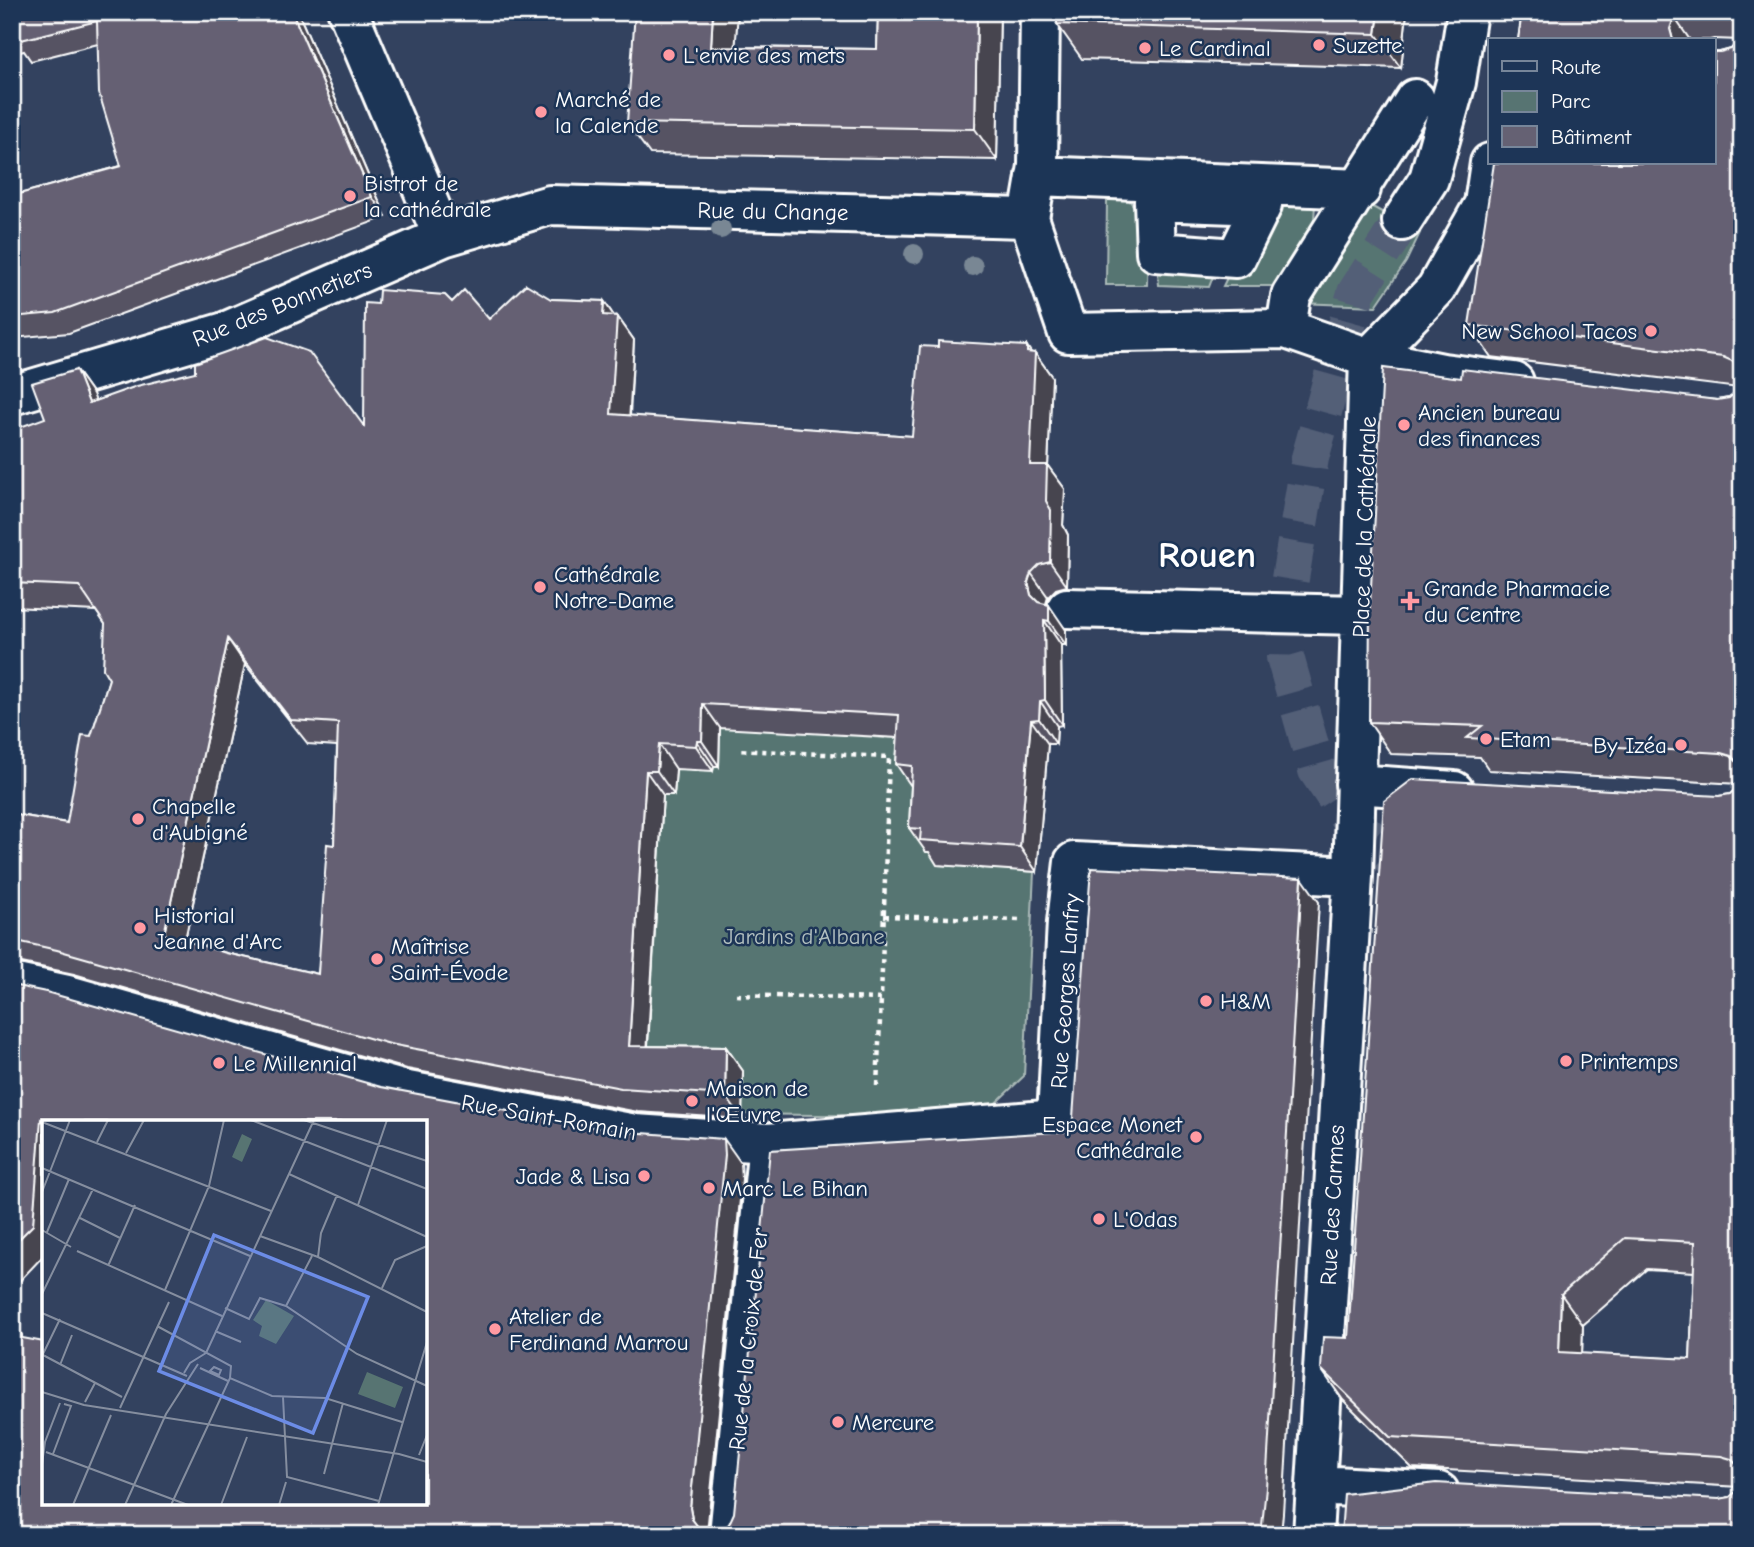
<svg xmlns="http://www.w3.org/2000/svg" width="1754" height="1547" viewBox="0 0 1754 1547" font-family="'Comic Neue',sans-serif">
  <rect width="100%" height="100%" fill="#33425f"/>
  <filter id="ink" filterUnits="userSpaceOnUse"><feTurbulence type="fractalNoise" baseFrequency=".0143" numOctaves="2"/><feDisplacementMap in="SourceGraphic" scale="14" xChannelSelector="R" yChannelSelector="G"/><feConvolveMatrix kernelMatrix="1 2 1 2 8 2 1 2 1" color-interpolation-filters="sRGB"/></filter>
  <g filter="url(#ink)">
    <path fill="#577472" stroke="#abbab8" stroke-width="2" d="M1107,200H1129L1148,226L1147,285H1106Z
      M1262,205H1315L1312,249L1281,286H1223Z
      M1369,205L1420,233L1406,262L1376,306L1299,303Z
      M1156,252L1221,256L1209,287L1159,285Z
      M714,723L874,733V737L884,738L885,734L916,737L931,853L938,865L953,866L954,861L982,869L983,864L1022,867V871L1034,872L1024,1076L981,1117L742,1114V1071L646,1074L663,795H674L676,763L713,770Z"/>
    <g fill="none" stroke-linecap="round" stroke-linejoin="round">
      <path stroke="#525e77" stroke-width="38" stroke-dasharray="38 19" stroke-linecap="butt" d="M1402,221L1356,293L1310,458L1286,603L1285,657L1317,770L1351,821L1420,883"/>
      <defs>
        <path id="minor" d="M348,12L443,237
          M1036,176L1361,189
          M1154,201L1262,205L1236,258L1156,252Z
          M1029,218L1068,333L1286,329L1369,358L1443,373L1514,382
          M1402,221L1429,179L1456,82L1467,12
          M1286,329L1291,296L1415,99
          M1369,358L1436,289L1484,204L1490,163
          M12,395L225,332L443,237L550,205L1029,218L1038,166L1040,12
          M1067,608L1360,615
          M1355,784L1454,791
          M12,983L68,995L402,1090L635,1134L768,1143L1057,1119L1067,922L1074,862L1353,876
          M1317,1485L1439,1492
          M729,1535L768,1143
          M1313,1535L1353,876L1369,358"/>
      </defs>
      <use href="#minor" stroke="#fff" stroke-width="44"/>
      <path stroke="#fff" stroke-width="4.5" stroke-dasharray="5 5" stroke-linecap="butt" d="M884,916L1020,920
        M736,995L881,999L889,757L737,750
        M877,1086L881,999"/>
      <use href="#minor" stroke="#1d3557" stroke-width="38"/>
    </g>
    <g fill="#798794">
      <circle cx="721" cy="229" r="10"/>
      <circle cx="914" cy="254" r="10"/>
      <circle cx="973" cy="266" r="10"/>
    </g>
    <path fill="#575363" stroke="#fff" stroke-width="2" fill-rule="evenodd" d="M12,12H298L386,217L69,333L12,338V196L121,166L98,44L31,61L24,51L12,54Z
      M738,12L735,47L877,49L878,12H1000L997,160L650,154L627,123Z
      M1407,12L1401,68L1082,59L1057,24Z
      M1522,12H1742V1535L1719,1499L1730,1497L1738,1490L1739,1487L1412,1468L1343,1400L1321,1369L1348,1338L1719,796L1730,794L1738,787L1739,784L1489,770L1480,757L1391,754L1369,722L1461,378L1717,400L1729,398L1738,391L1739,388L1491,357L1469,325L1720,52L1731,49L1739,40L1714,39L1710,40H1518ZM1647,1269L1694,1272L1690,1359L1582,1354L1583,1325Z
      M551,299L604,301L614,316H617L634,340L630,416L912,436L1032,353H1035L1052,377L1048,466L1065,489L1063,525L1068,535L1067,586L1056,589L1048,597L1046,604L1066,630V645H1061L1062,725L1057,726L1056,744H1048L1037,872L937,865L929,852H926L909,828L911,786L896,764L898,738L720,728L719,766H714L713,771L676,769L674,795H663L648,1046L726,1047L743,1071L742,1119L638,1112L407,1069L74,974L17,962H12V814L67,823L91,736L109,679L105,624L96,611L12,607V468H15L76,370L93,394L95,401L364,426L378,304L452,302L489,319ZM245,664L308,744L337,746L334,845L318,974L226,953L185,940Z"/>
    <path fill="#474450" stroke="#fff" stroke-width="2" d="M292,12H298L386,217L372,197Z
      M713,12H738L733,78L711,47Z
      M977,12H1000L997,160L975,129Z
      M1379,12H1407L1401,68L1376,34Z
      M1674,17L1690,40H1673L1670,29Z
      M604,301L616,319L617,316L634,340L628,439L611,414L603,315Z
      M1027,346L1034,357L1035,353L1052,377L1048,466L1065,489L1063,525L1068,535L1067,586L1050,562L1046,501L1030,465Z
      M76,370L93,394L106,427L89,403Z
      M1031,573L1048,597L1045,607L1048,619L1031,595L1028,582Z
      M1049,605L1066,630V645L1049,621Z
      M1044,620L1061,645L1062,725L1045,700Z
      M228,639L245,664L181,958L164,934Z
      M1040,701L1057,726L1056,744L1039,719Z
      M703,704L720,728L719,766L702,741Z
      M1031,720L1048,744L1037,872L1020,847Z
      M697,741L714,766L713,771L696,746Z
      M659,744L676,769L674,795L657,771Z
      M646,771L663,795L646,1070L629,1046Z
      M1302,878L1319,902L1283,1513L1281,1535H1261Z
      M726,1047L743,1071L742,1119L725,1095Z
      M41,1119L44,1123V1255L12,1289V1246Z
      M724,1139L741,1163L742,1179L707,1533L703,1535L692,1519L690,1508Z
      M1561,1294L1583,1325L1581,1384L1559,1352Z
      M12,1321L22,1335L20,1359L12,1349Z"/>
    <path fill="#656173" stroke="#fff" stroke-width="2" fill-rule="evenodd" d="M12,12H292L372,197L55,313L12,317V196L121,166L99,93L97,21L17,41L13,30H12Z
      M635,12H713L711,47L877,49L878,12H977L975,129L627,123Z
      M1057,12H1379L1376,34L1057,24Z
      M1522,12H1679L1674,17L1670,29L1673,40H1518Z
      M1732,12H1742V1535H1341L1344,1494L1436,1483L1719,1499L1730,1497L1738,1490L1742,1479L1739,1467L1731,1459L1721,1456L1390,1437L1321,1369L1323,1337L1348,1338L1384,801L1413,779L1719,796L1730,794L1738,787L1742,776L1739,764L1731,756L1721,753L1467,738L1482,726L1369,722L1370,605L1383,368L1461,378L1462,369L1717,400L1729,398L1738,391L1742,380L1740,369L1732,361L1723,357L1469,325L1494,163H1714V52H1720L1731,49L1739,41L1742,32L1739,21ZM1625,1238L1695,1242L1690,1359L1559,1352L1561,1294Z
      M526,284L551,299L604,301L603,315L617,316L611,414L912,436L920,346L938,347V341L1027,346V352L1035,353L1030,465H1047L1046,501L1051,510L1050,562L1039,565L1031,573L1028,582L1031,595L1038,602L1049,605V621L1044,620L1045,700L1040,701L1039,719L1031,720L1020,847L920,840L921,829L909,828L912,766L896,764L899,715L703,704L702,741H697L696,746L659,744L657,771H646L629,1046L726,1047L725,1095L621,1088L390,1044L57,950L12,940V814L67,823L82,735L91,736L109,679L103,669L105,624L79,586L12,583V468H15L12,461V430L45,418L32,383L76,370L89,403L137,386L195,372V363L267,337L309,352L364,426L365,303L378,304L379,290L445,295L452,302L464,290L489,319ZM228,639L291,720L338,723L334,845L327,844L318,974L226,953L164,934Z
      M1091,868L1302,878L1266,1488L1261,1535H12V1336L44,1342V1503H425V1122H49L41,1119L33,1225L12,1246V985L46,992L381,1087L614,1131L724,1139L725,1155L690,1508L692,1519L699,1528L710,1532L722,1530L729,1524L734,1513L770,1150L1072,1131Z"/>
  </g>
  <g fill="#ff9aa2" stroke="#1d3557" stroke-width="2.5">
    <circle cx="1319" cy="45" r="7"/>
    <circle cx="1145" cy="48" r="7"/>
    <circle cx="669" cy="55" r="7"/>
    <circle cx="541" cy="112" r="7"/>
    <circle cx="350" cy="196" r="7"/>
    <circle cx="1651" cy="331" r="7"/>
    <circle cx="1404" cy="425" r="7"/>
    <circle cx="540" cy="587" r="7"/>
    <path d="M1406.5 590.5h7v7h7v7h-7v7h-7v-7h-7v-7h7z"/>
    <circle cx="1486" cy="739" r="7"/>
    <circle cx="1681" cy="745" r="7"/>
    <circle cx="138" cy="819" r="7"/>
    <circle cx="140" cy="928" r="7"/>
    <circle cx="377" cy="959" r="7"/>
    <circle cx="1206" cy="1001" r="7"/>
    <circle cx="1566" cy="1061" r="7"/>
    <circle cx="219" cy="1063" r="7"/>
    <circle cx="692" cy="1101" r="7"/>
    <circle cx="1196" cy="1137" r="7"/>
    <circle cx="644" cy="1176" r="7"/>
    <circle cx="709" cy="1188" r="7"/>
    <circle cx="1099" cy="1219" r="7"/>
    <circle cx="495" cy="1329" r="7"/>
    <circle cx="838" cy="1422" r="7"/>
  </g>
  <g text-anchor="middle" stroke-width="5" stroke-linejoin="round" paint-order="stroke">
    <g font-size="23" fill="#fff" stroke="#1d3557" text-anchor="start">
      <text x="1333" y="53">Suzette</text>
      <text x="1159" y="56">Le Cardinal</text>
      <text x="683" y="63">L'envie des mets</text>
      <text x="555" y="107">Marché de<tspan x="555" dy="26">la Calende</tspan></text>
      <text x="364" y="191">Bistrot de<tspan x="364" dy="26">la cathédrale</tspan></text>
      <text x="1637" y="339" text-anchor="end">New School Tacos</text>
      <text x="1418" y="420">Ancien bureau<tspan x="1418" dy="26">des finances</tspan></text>
      <text x="554" y="582">Cathédrale<tspan x="554" dy="26">Notre-Dame</tspan></text>
      <text x="1424" y="596">Grande Pharmacie<tspan x="1424" dy="26">du Centre</tspan></text>
      <text x="1500" y="747">Etam</text>
      <text x="1667" y="753" text-anchor="end">By Izéa</text>
      <text x="152" y="814">Chapelle<tspan x="152" dy="26">d'Aubigné</tspan></text>
      <text x="154" y="923">Historial<tspan x="154" dy="26">Jeanne d'Arc</tspan></text>
      <text x="391" y="954">Maîtrise<tspan x="391" dy="26">Saint-Évode</tspan></text>
      <text x="1220" y="1009">H&amp;M</text>
      <text x="1580" y="1069">Printemps</text>
      <text x="233" y="1071">Le Millennial</text>
      <text x="706" y="1096">Maison de<tspan x="706" dy="26">l'Œuvre</tspan></text>
      <text x="1182" y="1132" text-anchor="end">Espace Monet<tspan x="1182" dy="26">Cathédrale</tspan></text>
      <text x="630" y="1184" text-anchor="end">Jade &amp; Lisa</text>
      <text x="723" y="1196">Marc Le Bihan</text>
      <text x="1113" y="1227">L'Odas</text>
      <text x="509" y="1324">Atelier de<tspan x="509" dy="26">Ferdinand Marrou</tspan></text>
      <text x="852" y="1430">Mercure</text>
    </g>
    <g font-size="23" fill="#fff" stroke="#1d3557">
      <text transform="translate(773 211) rotate(1)" y="8">Rue du Change</text>
      <text transform="translate(282 304) rotate(-22)" y="8">Rue des Bonnetiers</text>
      <text transform="translate(1364 527) rotate(-88)" y="8">Place de la Cathédrale</text>
      <text transform="translate(1065 991) rotate(-86)" y="8">Rue Georges Lanfry</text>
      <text transform="translate(549 1117) rotate(10)" y="8">Rue Saint-Romain</text>
      <text transform="translate(1332 1205) rotate(-87)" y="8">Rue des Carmes</text>
      <text transform="translate(748 1339) rotate(-84)" y="8">Rue de la Croix de Fer</text>
    </g>
    <g font-size="23" fill="#b3c0c0" stroke="#1d3557">
      <text x="804" y="944">Jardins d'Albane</text>
    </g>
    <g font-size="37" font-weight="bold" fill="#fff" stroke="#1d3557">
      <text x="1207" y="567">Rouen</text>
    </g>
  </g>
  <g transform="translate(42 1120)">
    <rect width="385" height="385" fill="#33425f"/>
    <path d="M200,14L210,19L200,42L190,37ZM224,180L252,196L234,224L217,216L220,206L211,200ZM325,252L361,267L353,288L316,274Z" fill="#577472"/>
    <path fill="none" stroke="#858e9f" stroke-width="2" d="M209,0L385,69M262,0L385,41M0,2L229,91M55,22L66,0M84,33L102,0M0,48L208,136M247,54L385,117M0,72L28,0M316,85L345,0M38,98L78,118M0,110L29,127M5,112L27,59M218,116L276,137L385,192M35,131L180,196M276,137L279,113L295,75M66,146L93,85M340,168L353,140L385,126M123,170L167,66L182,0M0,174L51,69M244,186L270,136M183,188L207,199L218,178L244,186L315,234L385,266M0,193L145,256M115,206L189,246L188,258M173,211L199,222M164,233L272,0M1,235L80,277M0,236L18,199M18,245L30,215M172,247L179,250L177,255L168,251ZM158,248L186,261M142,253L148,243L164,233M0,272L42,285L357,334L385,342M241,277L245,357L337,381M43,282L53,263M78,288L127,182M4,332L146,385M11,334L29,286L22,284M377,335L385,315M0,344L3,322L18,283M282,354L301,283M31,385L69,295M83,385L124,294L156,244M129,385L188,258L230,276L283,278L360,302M179,385L205,317M237,385L244,362M336,385L385,222"/>
    <path fill="#6c8ce6" fill-opacity="0.15" stroke="#6c8ce6" stroke-width="3.5" d="M172,115L326,177L271,313L117,251Z"/>
    <rect width="385" height="385" fill="none" stroke="#fff" stroke-width="3.5"/>
  </g>
  <rect width="1754" height="1547" fill="none" stroke="#1d3557" stroke-width="42"/>
  <rect x="21" y="21" width="1712" height="1505" fill="none" stroke="#fff" stroke-width="2.5" filter="url(#ink)"/>
  <rect x="1488" y="38" width="228" height="126" fill="#1d3557" stroke="#77869a" stroke-width="2"/>
  <rect x="1502" y="61" width="35" height="10" fill="#1d3557" stroke="#77869a" stroke-width="2"/>
  <text x="1551" y="74" font-size="21" fill="#ffffff">Route</text>
  <rect x="1502" y="91" width="35" height="21" fill="#577472" stroke="#77869a" stroke-width="2"/>
  <text x="1551" y="108" font-size="21" fill="#ffffff">Parc</text>
  <rect x="1502" y="126" width="35" height="21" fill="#656173" stroke="#77869a" stroke-width="2"/>
  <text x="1551" y="144" font-size="21" fill="#ffffff">Bâtiment</text>
</svg>
